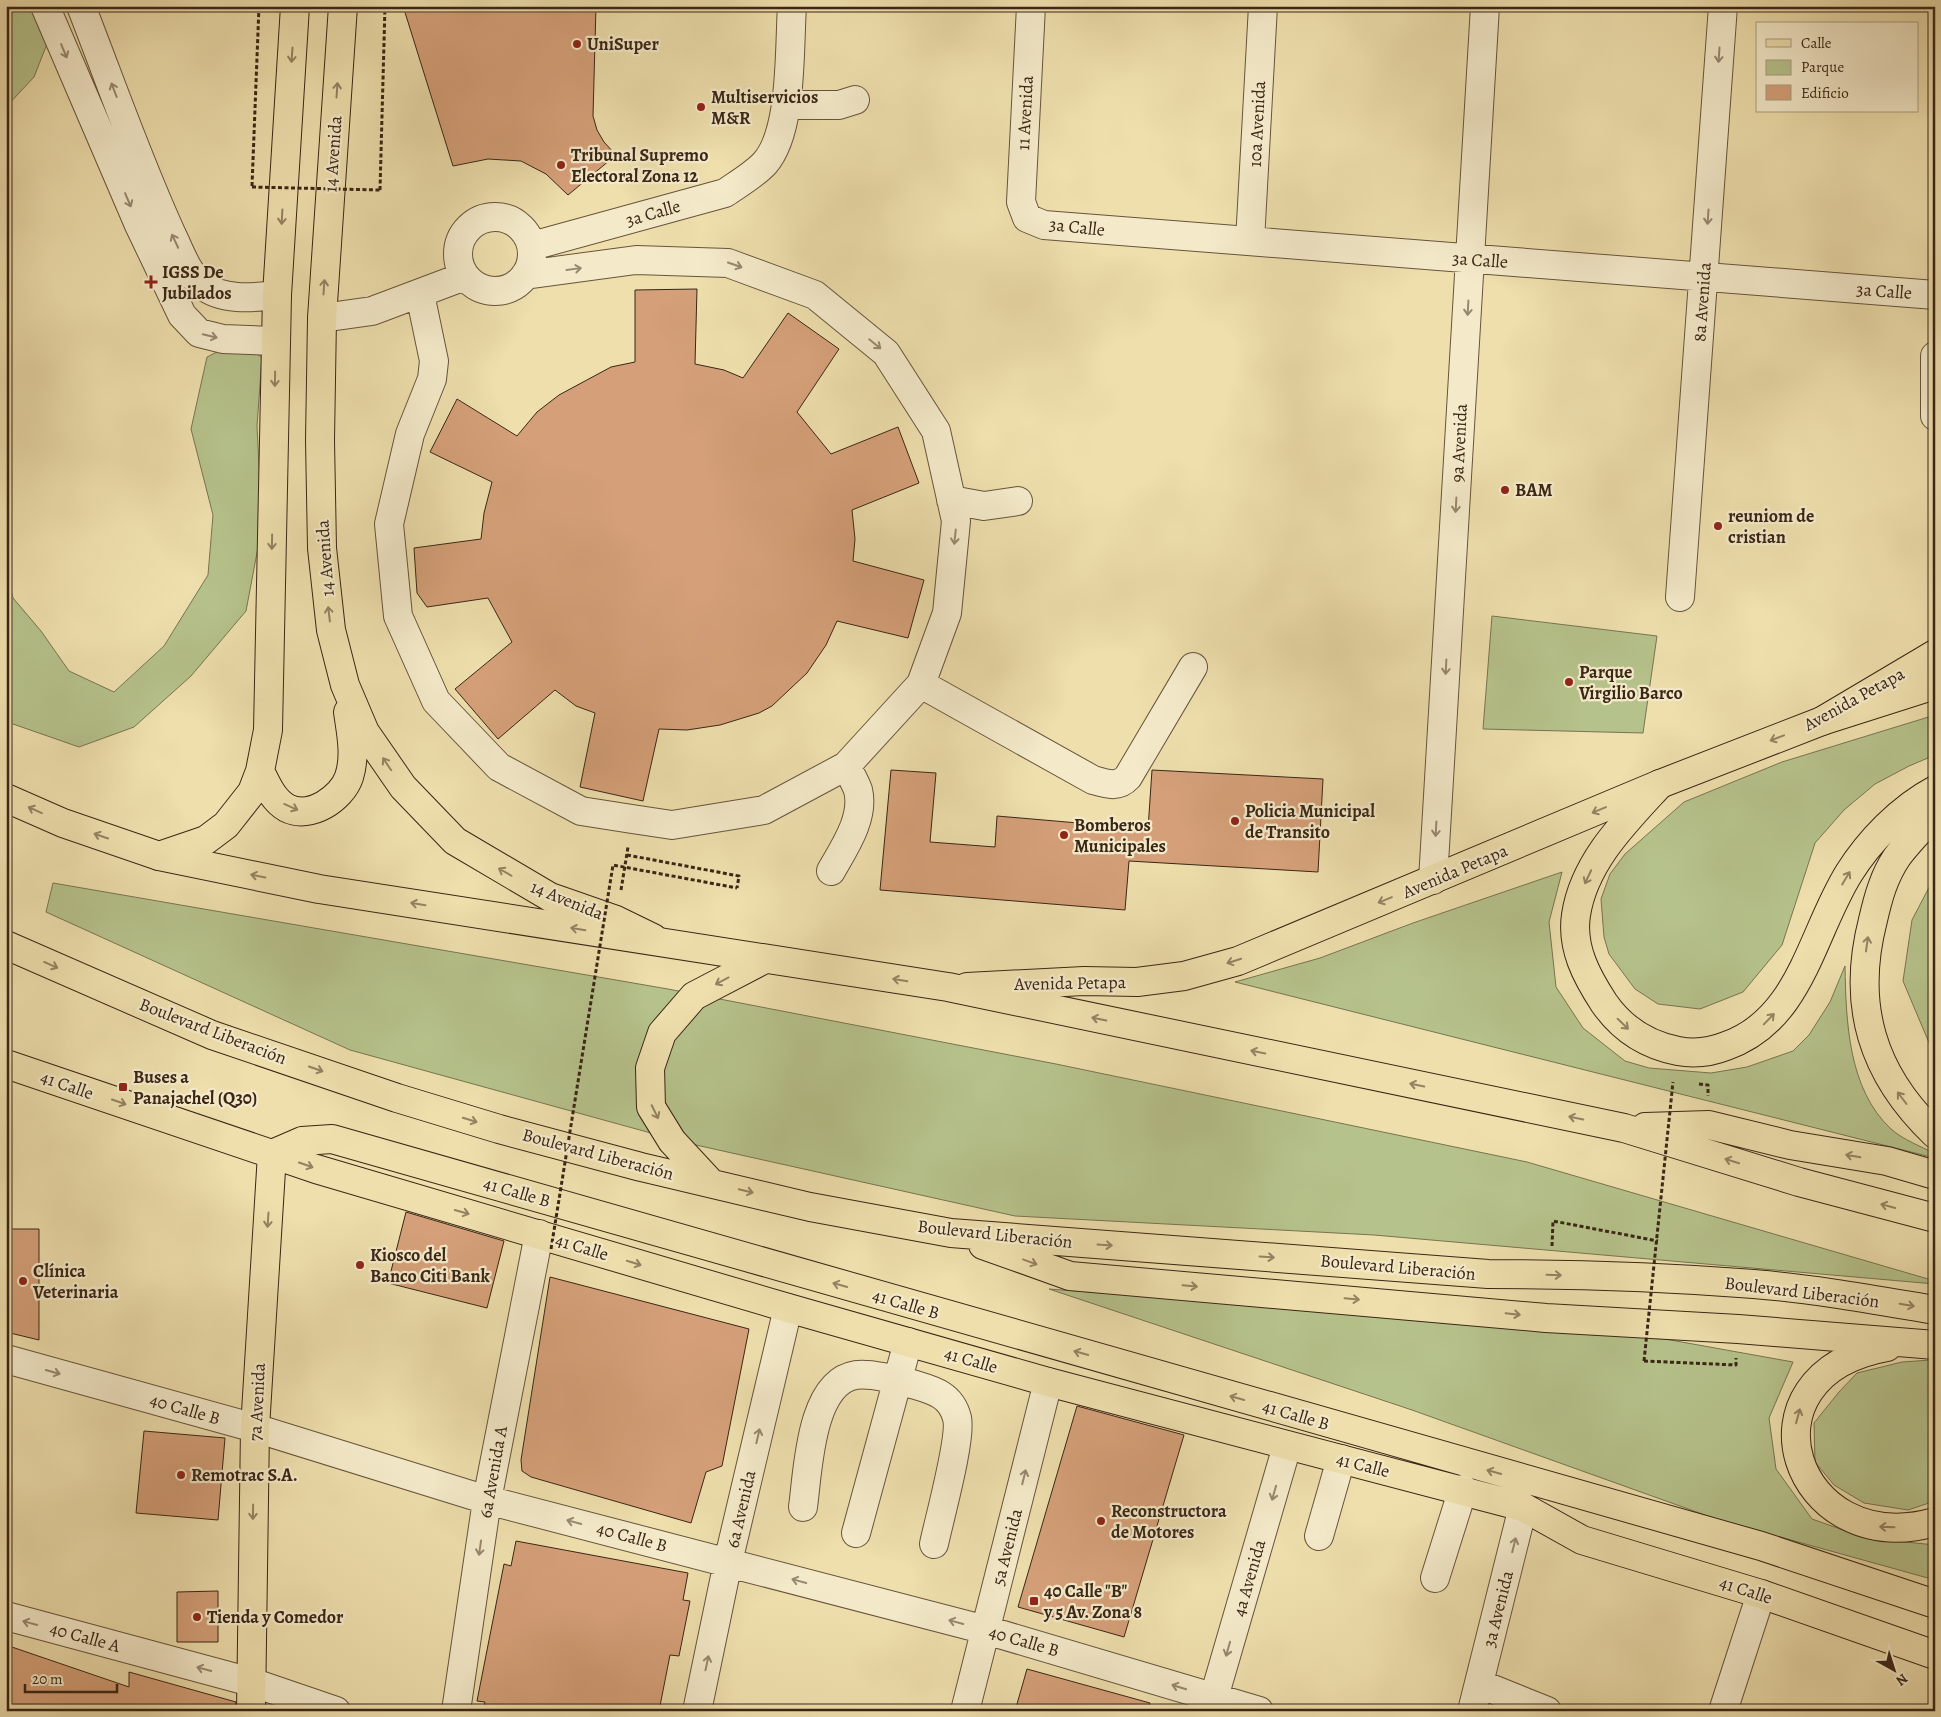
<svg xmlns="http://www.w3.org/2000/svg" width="1941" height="1717" viewBox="0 0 1941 1717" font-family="Alegreya,serif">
  <rect width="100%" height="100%" fill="#eedfad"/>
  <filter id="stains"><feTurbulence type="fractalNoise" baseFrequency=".004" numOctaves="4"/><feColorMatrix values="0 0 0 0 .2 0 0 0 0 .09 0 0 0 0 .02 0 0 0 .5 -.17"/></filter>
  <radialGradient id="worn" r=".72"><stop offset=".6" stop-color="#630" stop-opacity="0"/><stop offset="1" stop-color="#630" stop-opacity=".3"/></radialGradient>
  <path fill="#b6c28b" stroke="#787450" d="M6,6H43L54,26L34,77L6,107Z
    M235,343L262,357L257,426L262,526L246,611L191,676L134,727L79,747L13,724L6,719V569L13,598L41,631L69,671L114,692L164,646L208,575L213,515L191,429L207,357Z
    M1492,616L1657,636L1643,733L1483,729Z
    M1935,715V755L1909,766L1875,784L1844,810L1815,843L1782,945L1743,992L1700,1009L1658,1004L1635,989L1609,954L1604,937L1601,899L1610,874L1625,854L1684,802L1782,762Z
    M1562,872L1549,922L1556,987L1583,1028L1625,1061L1649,1068L1711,1073L1747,1067L1793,1051L1809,1035L1830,1002L1845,966C1846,1021 1848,1089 1891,1129C1903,1140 1921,1146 1935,1154V1158L1235,982L1320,958L1413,923Z
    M1935,876V1057L1903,981L1912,920Z
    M53,883L668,989L1056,1064L1527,1162L1935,1281V1284L1374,1235L1015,1216L687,1143L350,1050L46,912Z
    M1049,1289L1626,1332L1793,1362L1769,1418L1776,1469L1812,1519L1866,1538L1935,1545V1580L1719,1520L1412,1410Z
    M1931,1360H1935V1501L1908,1510L1864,1503L1834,1485L1815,1462L1814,1423L1839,1392L1857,1373L1902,1362Z"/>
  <path fill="#d5a079" stroke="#3a2616" d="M403,6H596L593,116L597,130L604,142L616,155L568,195L546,174L521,161L488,159L453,166Z
    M697,289L695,364L724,370L743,378L788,313L839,349L797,412L831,454L898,427L919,483L852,510L855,539L853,561L924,580L908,638L837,621L826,645L807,673L772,706L759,713L720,725L687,730L659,729L643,801L580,787L595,713L576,706L555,690L498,739L455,689L512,642L488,598L427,607L417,593L414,548L481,539L484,513L492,482L430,452L457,399L517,436L537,412L559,395L611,367L635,362V290Z
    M891,770L936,773L930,842L995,847L997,816L1148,829L1152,770L1323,779L1318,872L1129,861L1125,910L880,890Z
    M406,1212L504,1241L487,1308L388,1283Z
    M6,1229H39V1340L6,1332Z
    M550,1277L749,1329L722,1466L706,1472L691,1523L531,1477L522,1471L521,1460Z
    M1077,1406L1184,1435L1124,1637L1018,1607Z
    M144,1431L225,1438L218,1520L136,1513Z
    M516,1541L688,1573L683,1600L690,1601L679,1656L670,1655L659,1711H483L485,1702L477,1701L504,1564L511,1566Z
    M218,1591V1642H177V1592Z
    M6,1645L129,1687V1672L236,1702L235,1711H6Z
    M1027,1669L1150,1703L1148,1711H1015Z"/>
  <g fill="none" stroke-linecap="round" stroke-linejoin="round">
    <defs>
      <path id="minor" d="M45,6L139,225L182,315L199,333L223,339L276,341
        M81,6C111,83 138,161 172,235C180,251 187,273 201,284C221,301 252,298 277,295
        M1031,6L1021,202L1027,218L1044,225L1935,295
        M786,105H839L855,100
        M458 254a37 37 0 1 1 74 0a37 37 0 1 1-74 0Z
        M1250,241L1263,6
        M532,246L725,193C738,184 754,175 765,163C793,131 789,49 792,6
        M420,294L434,361L432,379L410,434L389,524L398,616L436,701L499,767L581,811L632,819L672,825L764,810L846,766L921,684L947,613L956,521L936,431L886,353L815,295L728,263L636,260L525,275
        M322,318L372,311L465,276
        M1935,356V416
        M951,500L984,506L1018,501
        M1680,597L1723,6
        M921,684L1093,780C1107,784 1118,788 1128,777L1193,667
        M831,871C844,848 865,818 858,790C855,782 850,773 846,766
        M1433,880L1485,6
        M6,1359L255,1428L487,1500L986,1630L1259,1711
        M803,1507C808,1471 810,1382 856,1375C870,1373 898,1380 912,1384C932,1390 951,1394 957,1418C962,1437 939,1520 934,1544
        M856,1533L908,1342
        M1319,1536L1341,1459
        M1435,1578L1463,1489
        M6,1616L251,1682L336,1711
        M1480,1684L1547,1711
        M456,1711L487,1500L539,1234
        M697,1711L728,1562L788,1308
        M965,1711L1048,1382
        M1210,1711L1287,1446
        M1472,1711L1523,1507
        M1723,1711L1761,1594"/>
      <path id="major" d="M343,6L322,318L320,440L322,548L331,630L345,685L365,732L403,787L455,841L550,897L616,920L653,938
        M260,771C267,785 273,800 287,808C310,820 342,798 349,777C356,756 351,733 348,712
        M159,856L206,840L226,825L252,792L260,771L268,730L277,295L295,6
        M967,987L1084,981L1137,982L1184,976L1238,961L1660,784L1822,721L1935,654
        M6,1064L316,1169L788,1308L1048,1382L1523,1507L1582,1540L1761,1594L1935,1655
        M251,1711L255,1428L272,1154L302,1141L332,1139L1761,1546L1935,1604"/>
      <path id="highway" d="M1822,721L1935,685
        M1660,784C1625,822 1584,862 1576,915C1571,948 1587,977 1604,1003C1622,1029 1647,1045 1678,1051C1694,1054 1711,1052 1726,1046C1801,1020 1811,934 1849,873C1869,841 1901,808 1935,790
        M6,798L63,823L159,856L319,889L948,987L1624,1128L1799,1182L1935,1218
        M1935,814C1922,828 1908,842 1897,857C1884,876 1878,898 1873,920C1851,1005 1872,1074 1935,1134
        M6,945L212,1035L397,1098L499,1129L641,1167L810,1207L951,1233L1488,1274C1576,1274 1666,1277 1754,1284C1815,1289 1875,1300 1935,1310
        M1645,1127L1709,1125L1790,1145L1887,1161L1935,1175
        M711,1183L672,1141L651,1107L650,1068L662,1033L694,996L765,959
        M983,1245L1070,1276L1546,1318L1738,1329L1935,1345
        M1887,1347C1731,1375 1794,1562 1935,1522"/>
    </defs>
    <use href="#minor" stroke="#67543c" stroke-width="30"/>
    <use href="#major" stroke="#3a2616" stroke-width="30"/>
    <use href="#highway" stroke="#3a2616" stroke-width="30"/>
    <path stroke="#3a2616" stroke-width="3" stroke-dasharray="4 2.5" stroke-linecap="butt" d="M252,186L259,6
      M380,190L385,6
      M627,855L739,876L737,888
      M621,890L628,847
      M1699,1084L1708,1085V1096
      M1552,1246L1553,1221L1658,1241
      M1644,1361L1736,1365V1358"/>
    <use href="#minor" stroke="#f4eaca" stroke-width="28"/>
    <use href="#major" stroke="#eedfad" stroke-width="28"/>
    <use href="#highway" stroke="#eedfad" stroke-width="28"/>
    <path stroke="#3a2616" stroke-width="3" stroke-dasharray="4 2.5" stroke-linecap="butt" d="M252,187L380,190
      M551,1249L613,865L737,888
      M1644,1361L1673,1082"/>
  </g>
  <defs><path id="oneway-shaft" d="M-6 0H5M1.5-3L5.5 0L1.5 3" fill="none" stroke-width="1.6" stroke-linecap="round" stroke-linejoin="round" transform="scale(1.25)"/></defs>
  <g stroke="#978870">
    <use href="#oneway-shaft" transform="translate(64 51) rotate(67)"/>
    <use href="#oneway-shaft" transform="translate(1719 55) rotate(94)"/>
    <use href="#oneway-shaft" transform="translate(114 90) rotate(-111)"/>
    <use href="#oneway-shaft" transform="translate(128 200) rotate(67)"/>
    <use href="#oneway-shaft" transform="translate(1708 217) rotate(94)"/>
    <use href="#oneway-shaft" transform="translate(175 241) rotate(-115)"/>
    <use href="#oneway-shaft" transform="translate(735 265) rotate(19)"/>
    <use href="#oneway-shaft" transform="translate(574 269) rotate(-8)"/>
    <use href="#oneway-shaft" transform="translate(1468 308) rotate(93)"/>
    <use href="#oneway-shaft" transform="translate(210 336) rotate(14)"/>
    <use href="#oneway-shaft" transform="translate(875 344) rotate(39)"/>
    <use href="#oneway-shaft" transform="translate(1456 505) rotate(93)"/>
    <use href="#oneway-shaft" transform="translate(955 537) rotate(96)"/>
    <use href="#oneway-shaft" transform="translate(1446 667) rotate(93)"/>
    <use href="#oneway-shaft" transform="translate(1436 829) rotate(93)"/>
    <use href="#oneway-shaft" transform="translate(53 1372) rotate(16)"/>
    <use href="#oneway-shaft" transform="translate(758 1436) rotate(-77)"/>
    <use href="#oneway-shaft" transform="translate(1024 1477) rotate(-76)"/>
    <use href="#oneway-shaft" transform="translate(1274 1493) rotate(106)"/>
    <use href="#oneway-shaft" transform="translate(574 1522) rotate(-165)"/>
    <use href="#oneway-shaft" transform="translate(1514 1545) rotate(-76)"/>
    <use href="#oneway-shaft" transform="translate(480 1548) rotate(98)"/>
    <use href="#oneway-shaft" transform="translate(799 1581) rotate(-165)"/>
    <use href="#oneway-shaft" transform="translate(956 1622) rotate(-165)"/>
    <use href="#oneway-shaft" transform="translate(30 1623) rotate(-165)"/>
    <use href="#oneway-shaft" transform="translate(1228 1649) rotate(106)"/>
    <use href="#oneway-shaft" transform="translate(707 1663) rotate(-78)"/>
    <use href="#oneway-shaft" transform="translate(204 1669) rotate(-165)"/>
    <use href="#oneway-shaft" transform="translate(1179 1687) rotate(-163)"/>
  </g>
  <g stroke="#948262">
    <use href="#oneway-shaft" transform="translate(292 55) rotate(94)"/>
    <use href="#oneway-shaft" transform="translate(337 90) rotate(-86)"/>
    <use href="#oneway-shaft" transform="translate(282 217) rotate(93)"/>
    <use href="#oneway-shaft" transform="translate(324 287) rotate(-86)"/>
    <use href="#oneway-shaft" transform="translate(275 379) rotate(91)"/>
    <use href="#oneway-shaft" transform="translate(272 542) rotate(91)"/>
    <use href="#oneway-shaft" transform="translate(329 614) rotate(-97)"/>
    <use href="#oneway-shaft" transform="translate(1777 738) rotate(159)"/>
    <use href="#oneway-shaft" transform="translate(387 764) rotate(-124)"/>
    <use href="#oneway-shaft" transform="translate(291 807) rotate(24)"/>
    <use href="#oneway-shaft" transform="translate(35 810) rotate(-156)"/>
    <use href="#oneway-shaft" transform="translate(1599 810) rotate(157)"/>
    <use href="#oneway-shaft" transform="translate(101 836) rotate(-161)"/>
    <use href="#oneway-shaft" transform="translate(505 872) rotate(-150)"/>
    <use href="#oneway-shaft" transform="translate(258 876) rotate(-168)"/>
    <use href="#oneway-shaft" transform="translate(1588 877) rotate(115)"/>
    <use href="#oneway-shaft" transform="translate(1846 878) rotate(-59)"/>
    <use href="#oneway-shaft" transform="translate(1385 900) rotate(158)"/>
    <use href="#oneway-shaft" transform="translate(418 904) rotate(-171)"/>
    <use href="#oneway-shaft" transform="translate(578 929) rotate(-171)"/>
    <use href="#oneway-shaft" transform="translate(1867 944) rotate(-82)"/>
    <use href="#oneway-shaft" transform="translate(1234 961) rotate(162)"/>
    <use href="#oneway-shaft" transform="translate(51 965) rotate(24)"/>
    <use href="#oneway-shaft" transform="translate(900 980) rotate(-171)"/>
    <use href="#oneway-shaft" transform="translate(722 981) rotate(152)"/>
    <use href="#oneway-shaft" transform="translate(1099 1019) rotate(-168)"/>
    <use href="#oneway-shaft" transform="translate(1769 1019) rotate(-46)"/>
    <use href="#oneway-shaft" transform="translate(1623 1024) rotate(44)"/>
    <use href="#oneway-shaft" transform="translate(1258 1052) rotate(-168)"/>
    <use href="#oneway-shaft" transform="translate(316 1069) rotate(19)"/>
    <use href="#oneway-shaft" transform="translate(1417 1085) rotate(-168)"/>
    <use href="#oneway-shaft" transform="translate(1902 1098) rotate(-127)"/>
    <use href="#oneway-shaft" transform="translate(119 1102) rotate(19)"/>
    <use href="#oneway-shaft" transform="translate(655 1112) rotate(64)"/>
    <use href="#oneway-shaft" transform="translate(1576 1118) rotate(-168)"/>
    <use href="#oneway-shaft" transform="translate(470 1120) rotate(17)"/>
    <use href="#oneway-shaft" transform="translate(1853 1156) rotate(-170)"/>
    <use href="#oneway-shaft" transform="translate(1732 1161) rotate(-163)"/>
    <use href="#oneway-shaft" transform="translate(306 1165) rotate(19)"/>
    <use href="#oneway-shaft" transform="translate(746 1191) rotate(13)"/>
    <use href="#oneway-shaft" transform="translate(1888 1206) rotate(-165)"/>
    <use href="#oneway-shaft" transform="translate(462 1212) rotate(16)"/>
    <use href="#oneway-shaft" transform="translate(268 1220) rotate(94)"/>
    <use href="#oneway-shaft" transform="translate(1105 1245) rotate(4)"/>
    <use href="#oneway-shaft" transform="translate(1267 1257) rotate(4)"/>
    <use href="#oneway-shaft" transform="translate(1030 1262) rotate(20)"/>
    <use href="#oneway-shaft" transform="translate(634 1263) rotate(17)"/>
    <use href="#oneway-shaft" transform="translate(1554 1275) rotate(2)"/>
    <use href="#oneway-shaft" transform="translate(840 1285) rotate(-164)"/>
    <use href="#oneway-shaft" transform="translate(1190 1286) rotate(5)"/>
    <use href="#oneway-shaft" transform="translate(1352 1299) rotate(5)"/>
    <use href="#oneway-shaft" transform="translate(1907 1305) rotate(10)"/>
    <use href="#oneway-shaft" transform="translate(1513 1314) rotate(6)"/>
    <use href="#oneway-shaft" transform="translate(1081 1353) rotate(-164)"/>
    <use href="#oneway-shaft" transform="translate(1237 1398) rotate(-164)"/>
    <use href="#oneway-shaft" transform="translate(1798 1416) rotate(-75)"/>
    <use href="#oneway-shaft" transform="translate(1494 1472) rotate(-164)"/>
    <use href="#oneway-shaft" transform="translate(253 1512) rotate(91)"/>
    <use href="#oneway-shaft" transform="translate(1887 1527) rotate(-178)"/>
  </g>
  <g fill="#8f2418" stroke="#f4eaca" stroke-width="2">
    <circle cx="577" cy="44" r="5"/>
    <circle cx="701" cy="107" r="5"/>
    <circle cx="561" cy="165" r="5"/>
    <path d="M148.5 274.5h5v5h5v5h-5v5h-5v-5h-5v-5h5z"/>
    <circle cx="1505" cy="490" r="5"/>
    <circle cx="1718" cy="526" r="5"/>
    <circle cx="1569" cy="682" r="5"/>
    <circle cx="1235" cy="821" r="5"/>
    <circle cx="1064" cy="835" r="5"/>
    <rect x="118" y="1082" width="10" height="10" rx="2.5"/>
    <circle cx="360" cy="1265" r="5"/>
    <circle cx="23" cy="1281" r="5"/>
    <circle cx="181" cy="1475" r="5"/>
    <circle cx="1101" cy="1521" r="5"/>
    <rect x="1029" y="1596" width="10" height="10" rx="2.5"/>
    <circle cx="197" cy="1617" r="5"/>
  </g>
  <g text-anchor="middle" stroke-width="4.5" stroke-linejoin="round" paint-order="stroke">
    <g font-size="18" font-weight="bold" fill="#3a2616" stroke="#f4eaca" text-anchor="start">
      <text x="587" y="50">UniSuper</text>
      <text x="711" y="103">Multiservicios<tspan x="711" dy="21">M&amp;R</tspan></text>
      <text x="571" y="161">Tribunal Supremo<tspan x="571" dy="21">Electoral Zona 12</tspan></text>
      <text x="162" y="278">IGSS De<tspan x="162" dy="21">Jubilados</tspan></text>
      <text x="1515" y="496">BAM</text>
      <text x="1728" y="522">reuniom de<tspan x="1728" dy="21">cristian</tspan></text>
      <text x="1579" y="678">Parque<tspan x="1579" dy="21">Virgilio Barco</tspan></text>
      <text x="1245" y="817">Policia Municipal<tspan x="1245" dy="21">de Transito</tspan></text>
      <text x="1074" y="831">Bomberos<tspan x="1074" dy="21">Municipales</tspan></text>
      <text x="133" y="1083">Buses a<tspan x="133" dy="21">Panajachel (Q30)</tspan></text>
      <text x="370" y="1261">Kiosco del<tspan x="370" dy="21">Banco Citi Bank</tspan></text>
      <text x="33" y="1277">Clínica<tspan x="33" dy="21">Veterinaria</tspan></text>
      <text x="191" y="1481">Remotrac S.A.</text>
      <text x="1111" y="1517">Reconstructora<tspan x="1111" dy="21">de Motores</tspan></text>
      <text x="1044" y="1597">40 Calle "B"<tspan x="1044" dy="21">y 5 Av. Zona 8</tspan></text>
      <text x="207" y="1623">Tienda y Comedor</text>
    </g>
    <g font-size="18" fill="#3a2616" stroke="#f4eaca">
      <text transform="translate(1025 113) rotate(-87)" y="6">11 Avenida</text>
      <text transform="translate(1257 124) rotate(-87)" y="6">10a Avenida</text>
      <text transform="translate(333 154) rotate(-86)" y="6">14 Avenida</text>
      <text transform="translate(653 213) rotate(-16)" y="6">3a Calle</text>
      <text transform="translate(1077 227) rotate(6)" y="6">3a Calle</text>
      <text transform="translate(1480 260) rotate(4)" y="6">3a Calle</text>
      <text transform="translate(1884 291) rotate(4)" y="6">3a Calle</text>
      <text transform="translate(1702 302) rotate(-86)" y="6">8a Avenida</text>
      <text transform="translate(1459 443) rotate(-87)" y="6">9a Avenida</text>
      <text transform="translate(325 558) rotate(-94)" y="6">14 Avenida</text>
      <text transform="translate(1854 699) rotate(-29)" y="6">Avenida Petapa</text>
      <text transform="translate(1455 871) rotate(-23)" y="6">Avenida Petapa</text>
      <text transform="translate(567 900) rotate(22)" y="6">14 Avenida</text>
      <text transform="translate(1070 983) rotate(-1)" y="6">Avenida Petapa</text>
      <text transform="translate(213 1031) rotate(21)" y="6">Boulevard Liberación</text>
      <text transform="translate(67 1085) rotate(19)" y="6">41 Calle</text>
      <text transform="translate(598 1154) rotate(15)" y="6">Boulevard Liberación</text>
      <text transform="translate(517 1192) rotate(16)" y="6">41 Calle B</text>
      <text transform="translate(995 1234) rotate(6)" y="6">Boulevard Liberación</text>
      <text transform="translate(582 1247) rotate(17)" y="6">41 Calle</text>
      <text transform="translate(1398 1267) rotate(5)" y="6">Boulevard Liberación</text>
      <text transform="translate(1802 1292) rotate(7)" y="6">Boulevard Liberación</text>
      <text transform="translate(906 1304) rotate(16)" y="6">41 Calle B</text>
      <text transform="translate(971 1360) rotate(16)" y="6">41 Calle</text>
      <text transform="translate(257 1402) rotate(-87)" y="6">7a Avenida</text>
      <text transform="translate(185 1409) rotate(16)" y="6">40 Calle B</text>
      <text transform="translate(1296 1415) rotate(16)" y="6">41 Calle B</text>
      <text transform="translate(1363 1465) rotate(14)" y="6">41 Calle</text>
      <text transform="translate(493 1472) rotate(-80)" y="6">6a Avenida A</text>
      <text transform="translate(741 1509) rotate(-77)" y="6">6a Avenida</text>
      <text transform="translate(632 1537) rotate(15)" y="6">40 Calle B</text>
      <text transform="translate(1007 1547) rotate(-76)" y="6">5a Avenida</text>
      <text transform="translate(1249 1578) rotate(-74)" y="6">4a Avenida</text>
      <text transform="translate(1746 1590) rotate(18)" y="6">41 Calle</text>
      <text transform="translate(1498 1609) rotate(-76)" y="6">3a Avenida</text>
      <text transform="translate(85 1637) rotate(15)" y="6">40 Calle A</text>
      <text transform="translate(1024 1641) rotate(16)" y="6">40 Calle B</text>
    </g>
  </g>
  <rect width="1941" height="1717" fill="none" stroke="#eedfad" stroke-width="25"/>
  <rect x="8" y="8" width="1926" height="1702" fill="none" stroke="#3a2616" stroke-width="2.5"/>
  <rect x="12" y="12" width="1916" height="1692" fill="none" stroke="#3a2616"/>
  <rect x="1756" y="22" width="162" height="90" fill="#f4eaca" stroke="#aa9c82"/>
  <rect x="1766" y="39" width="25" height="8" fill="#eedfad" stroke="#aa9c82"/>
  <text x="1801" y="48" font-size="15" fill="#3a2616">Calle</text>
  <rect x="1766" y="60" width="25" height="15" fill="#b6c28b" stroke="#aa9c82"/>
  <text x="1801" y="72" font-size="15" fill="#3a2616">Parque</text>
  <rect x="1766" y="85" width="25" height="15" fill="#d5a079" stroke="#aa9c82"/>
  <text x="1801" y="98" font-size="15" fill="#3a2616">Edificio</text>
  <g transform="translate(1894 1670) rotate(141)" stroke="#f4eaca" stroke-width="4" paint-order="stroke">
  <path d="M0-4L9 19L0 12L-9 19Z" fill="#3a2616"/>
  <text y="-8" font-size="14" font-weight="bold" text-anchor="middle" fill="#3a2616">N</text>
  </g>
  <path d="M25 1684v8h92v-8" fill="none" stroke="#3a2616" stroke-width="2.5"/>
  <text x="32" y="1684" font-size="15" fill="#3a2616" stroke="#f4eaca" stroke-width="4" paint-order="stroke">20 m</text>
  <rect width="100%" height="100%" filter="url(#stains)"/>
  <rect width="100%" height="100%" fill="url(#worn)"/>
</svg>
